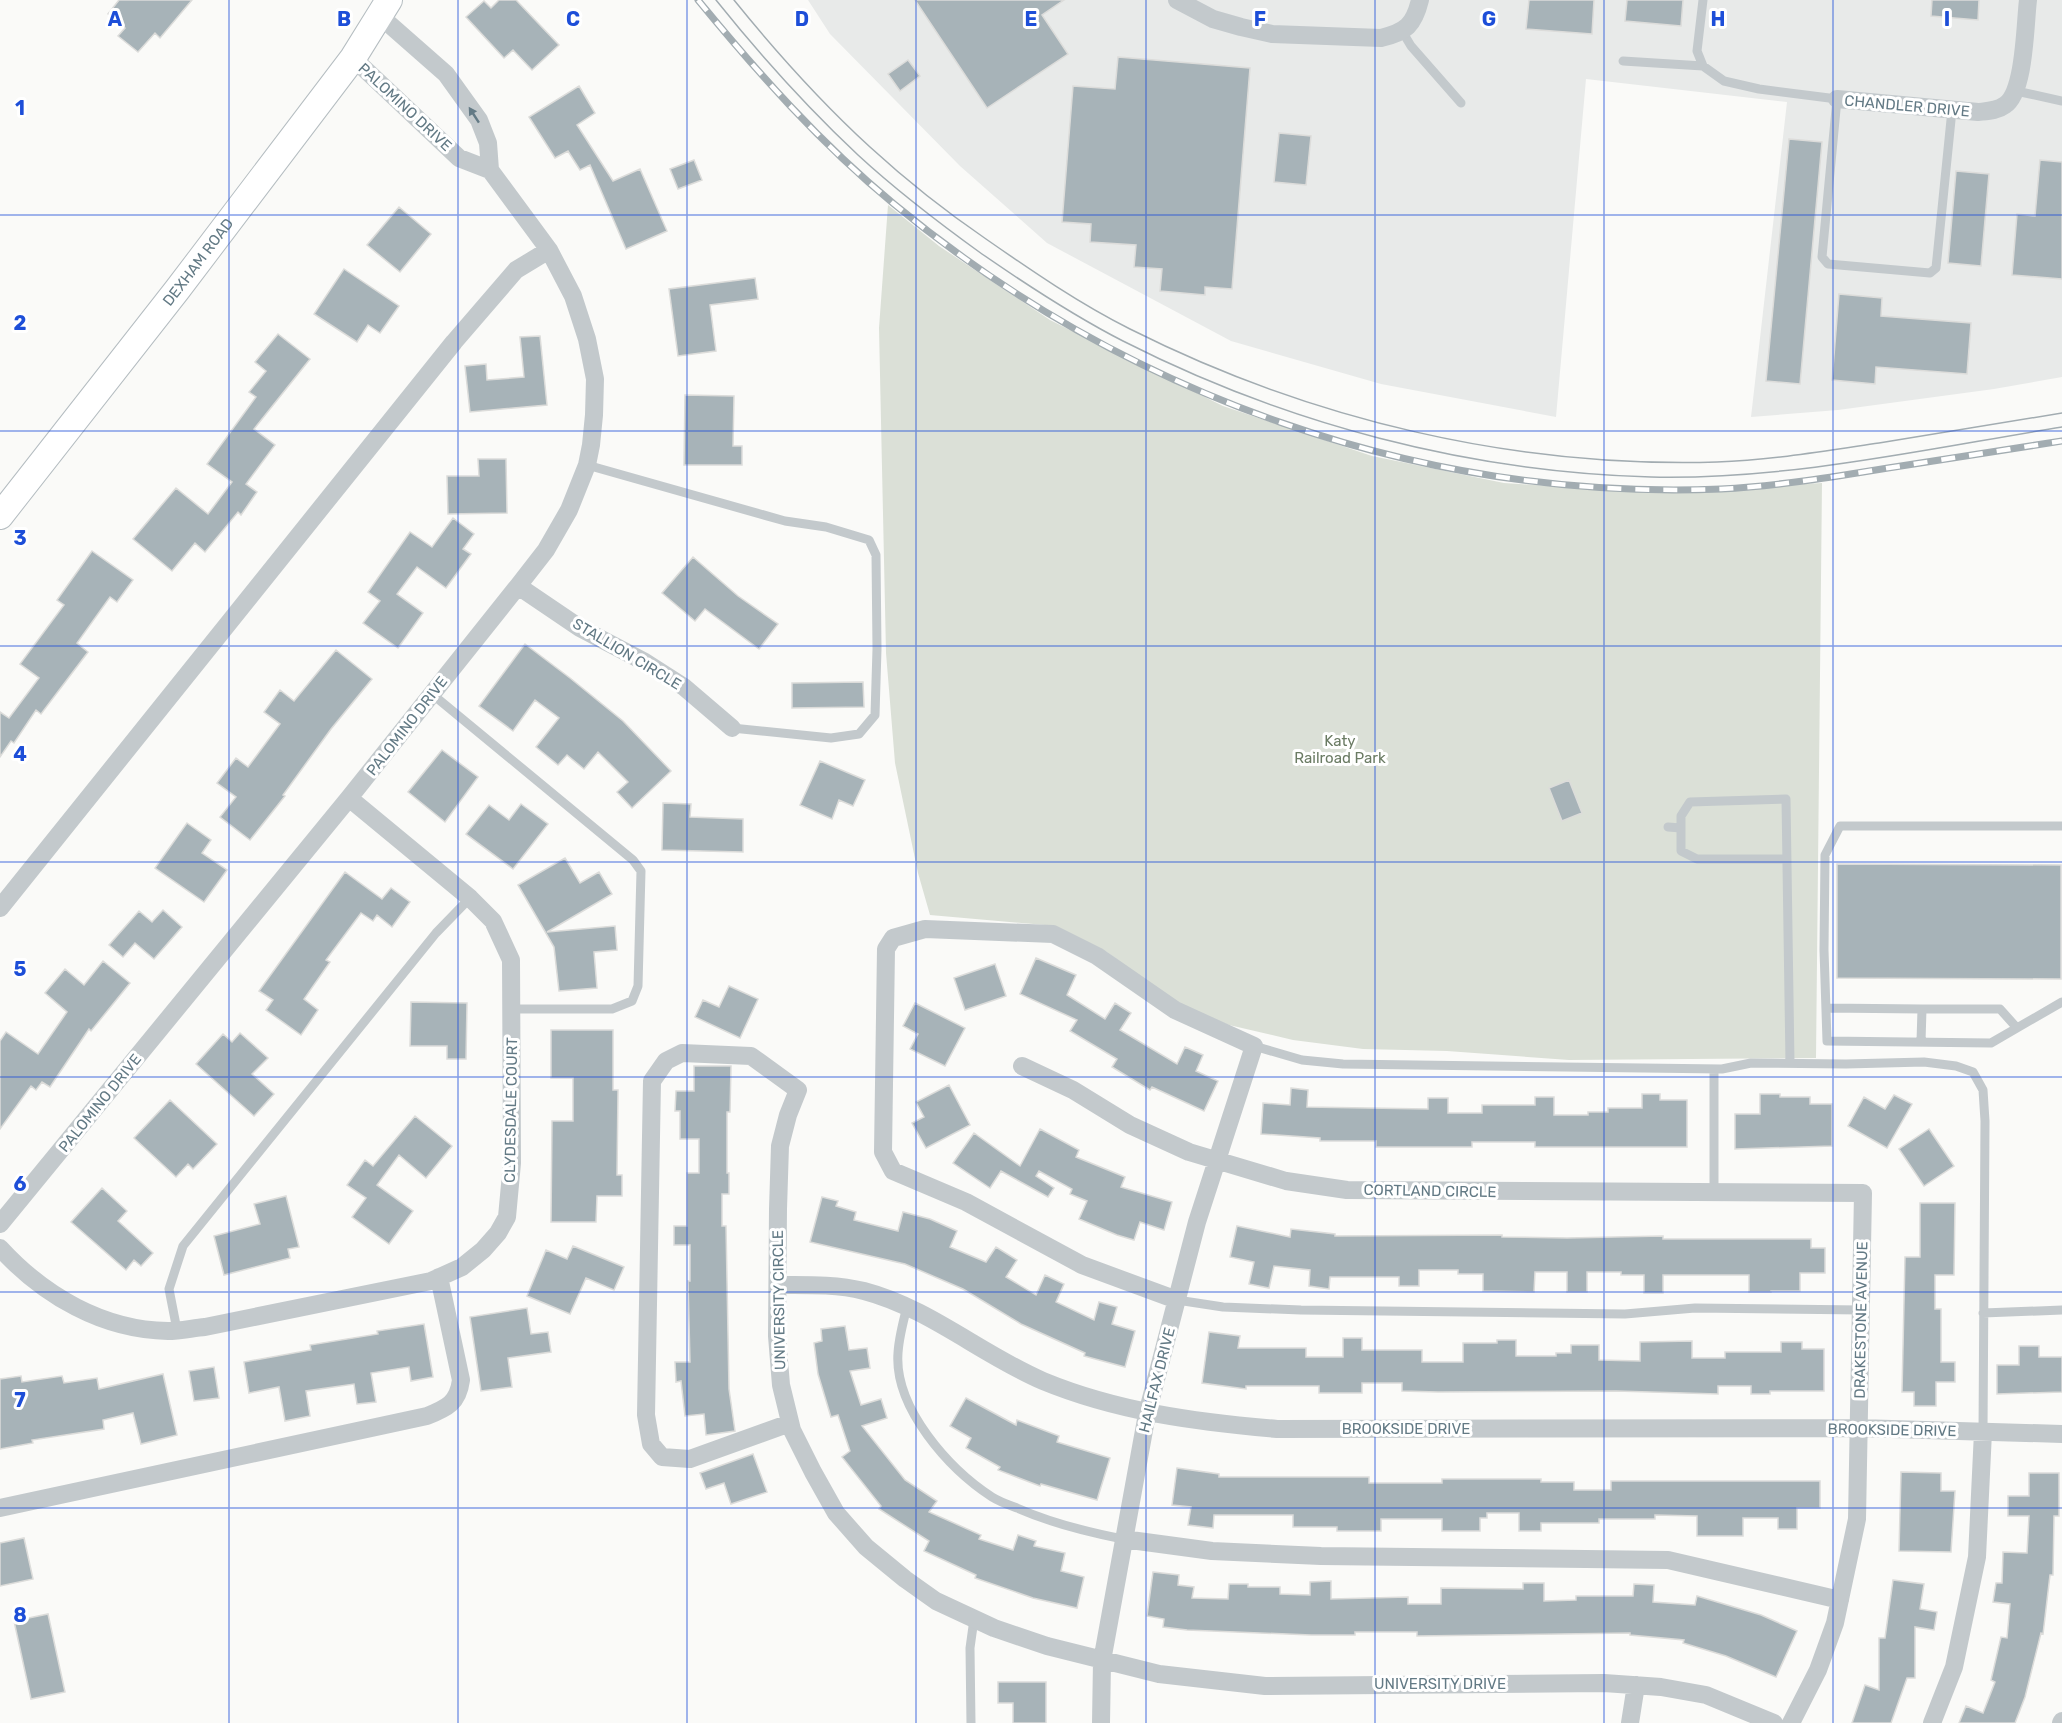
<svg xmlns="http://www.w3.org/2000/svg" width="2062" height="1723" viewBox="0 0 2062 1723" font-family="Rubik,sans-serif">
  <rect width="100%" height="100%" fill="#fafaf8"/>
  <path fill="#e8eae9" d="M808,0H2062V377L1994,389L1838,410L1751,417L1787,102L1586,79L1556,417L1381,384L1231,341L1047,243L960,166L830,34Z"/>
  <path fill="#dbe0d7" d="M888,205L939,246L1050,320L1223,406L1372,456L1504,483L1651,493L1822,483L1816,1058L1569,1060L1447,1051L1363,1049L1293,1040L1229,1025L1176,1004L1107,952L1045,925L930,915L918,873L895,763L886,653L879,328Z"/>
  <path fill="#a7b3b8" stroke="#dcdcda" stroke-width="1.5" d="M119,0H192L160,38L155,33L138,52L118,36L125,28L108,14Z
    M499,0H516L559,45L532,70L513,50L504,58L466,17L484,1L491,8Z
    M915,0H1064L1042,15L1068,54L987,108Z
    M1529,0H1594L1592,34L1526,29Z
    M1627,0H1683L1681,26L1625,21Z
    M1932,0H1979L1978,20L1931,16Z
    M1118,57L1250,68L1232,289L1205,287V295L1160,291L1162,269L1134,267L1136,245L1090,242L1091,224L1062,222L1073,86L1115,89Z
    M908,60L920,76L900,91L888,74Z
    M579,86L595,113L577,125L613,181L640,169L667,231L626,249L590,165L580,170L568,151L555,158L529,117Z
    M1279,133L1311,136L1306,185L1274,182Z
    M1789,139L1822,142L1800,384L1766,381Z
    M694,160L702,180L678,189L670,169Z
    M2040,160L2062,162V279L2012,275L2017,214L2035,216Z
    M1956,171L1989,174L1981,266L1948,263Z
    M399,207L431,234L400,272L367,245Z
    M344,269L399,306L380,333L368,325L357,342L314,314Z
    M755,278L758,299L710,305L716,351L678,356L669,289Z
    M1839,294L1882,298L1881,316L1971,323L1967,374L1876,367L1875,384L1832,380Z
    M278,334L310,359L254,429L275,445L246,484L257,492L241,515L238,512L205,552L195,543L172,571L133,539L176,488L208,514L232,482L207,464L256,397L249,392L266,371L255,362Z
    M540,336L547,405L470,412L465,366L486,364L487,380L524,377L520,337Z
    M685,395L734,396L733,446H742V465H684Z
    M478,459H506L507,513L448,514L447,476H479Z
    M453,518L474,534L463,549L471,554L446,588L417,567L397,594L423,613L398,648L363,623L380,601L368,592L410,532L432,547Z
    M92,551L133,580L117,602L110,597L77,643L88,652L41,714L36,710L14,743L11,741L0,757V712L9,718L39,678L20,664L64,605L57,600Z
    M693,557L738,596L778,624L759,649L705,609L695,621L662,593Z
    M525,644L570,678L623,721L671,771L632,808L617,792L628,782L598,752L584,769L567,755L558,765L536,747L559,718L535,700L513,731L479,706Z
    M336,650L372,679L331,729L283,795L285,796L250,840L220,817L236,797L217,783L236,758L248,767L280,724L264,712L280,690L294,701Z
    M863,682L864,707L792,708V683Z
    M442,750L478,777L445,822L408,792Z
    M820,761L865,780L853,806L839,800L832,819L800,805Z
    M1569,780L1582,813L1562,821L1549,788Z
    M663,803L691,804L690,817L743,819V852L662,850Z
    M521,804L548,824L513,869L466,834L489,805L509,820Z
    M187,823L211,840L202,853L227,870L204,902L155,868Z
    M565,858L580,883L599,872L612,894L547,932L615,926L617,950L594,952L597,988L559,991L554,947L518,885Z
    M1837,864L2061,865V979L1837,978Z
    M345,872L382,899L391,888L410,902L392,927L377,915L373,921L361,913L326,960L330,962L304,999L318,1010L301,1035L266,1010L273,1000L259,991Z
    M163,910L182,927L154,959L135,943L123,957L109,945L139,911L152,922Z
    M1036,958L1076,975L1067,995L1105,1019L1115,1003L1131,1013L1120,1030L1177,1064L1185,1047L1203,1055L1196,1071L1218,1081L1204,1111L1152,1087L1150,1090L1112,1067L1117,1059L1070,1031L1077,1020L1020,994Z
    M103,961L130,983L91,1031L89,1029L50,1087L42,1082L36,1090L31,1086L0,1129V1041L6,1032L38,1054L67,1012L45,993L65,969L84,985Z
    M995,964L1006,996L965,1010L954,978Z
    M729,986L758,999L740,1038L695,1017L703,1000L719,1007Z
    M411,1002L467,1003L466,1059H447V1046H410Z
    M915,1003L965,1028L945,1066L910,1049L918,1034L903,1026Z
    M551,1030H613V1090H618L617,1175H622V1196H597L596,1222H551L552,1121H573V1078H551Z
    M240,1033L268,1058L252,1074L274,1094L254,1116L196,1064L223,1034L232,1042Z
    M694,1066H731L730,1112H727V1173H729V1194H722V1226H726L729,1389L735,1431L706,1435L704,1414L685,1416L681,1381L676,1382L675,1362H690L688,1281H690V1245H674V1226H687V1173H699V1139H680V1111H675L676,1091H694Z
    M949,1085L970,1125L926,1148L912,1123L924,1117L916,1102Z
    M1291,1088L1308,1090L1307,1107L1428,1109V1098H1448V1113H1482V1105H1535V1097H1554V1115H1588V1112H1608V1108H1642V1094H1660V1100H1687V1147H1535V1142H1472V1147H1376V1141H1320V1138L1261,1134L1263,1103L1290,1105Z
    M1760,1094H1780V1097H1810V1104H1832V1146L1735,1149V1114H1760Z
    M1894,1095L1912,1104L1887,1148L1848,1126L1864,1097L1885,1109Z
    M170,1100L217,1144L193,1169L188,1164L176,1177L134,1138Z
    M415,1116L452,1146L426,1178L399,1155L377,1185L413,1211L389,1244L352,1217L366,1198L347,1185L365,1160L373,1166Z
    M1040,1129L1079,1150L1076,1157L1125,1177L1121,1187L1172,1202L1164,1230L1140,1222L1134,1240L1117,1235L1079,1219L1087,1201L1070,1194L1072,1189L1039,1171L1036,1176L1054,1188L1048,1197L1001,1171L990,1188L953,1163L974,1133L1020,1166Z
    M1929,1129L1954,1166L1924,1186L1899,1149Z
    M102,1188L127,1211L118,1221L153,1253L141,1266L134,1260L126,1270L71,1222Z
    M286,1196L299,1247L288,1249L290,1258L224,1275L214,1236L260,1224L254,1204Z
    M822,1197L838,1201L836,1206L856,1212L854,1220L898,1231L903,1212L930,1219L957,1231L950,1247L986,1262L996,1247L1017,1260L1006,1277L1036,1295L1045,1275L1064,1284L1056,1302L1094,1320L1099,1302L1117,1307L1112,1324L1135,1331L1125,1367L1084,1356L1085,1353L1021,1324L963,1289L905,1264L810,1242Z
    M1920,1203H1955L1954,1275H1935V1309H1941V1362H1955V1382H1936V1406H1914V1392H1902L1905,1257H1920Z
    M1237,1226L1290,1237L1291,1229L1335,1234V1236L1502,1235V1237L1567,1238L1663,1236V1239H1811V1248H1825V1273H1800V1291H1771V1292H1749V1275H1663V1293H1644V1275H1621V1272H1587V1292H1567V1272H1535L1534,1292L1483,1291V1274H1458V1270H1419V1286H1399V1277H1330L1329,1289L1309,1286L1310,1270L1274,1266L1269,1288L1249,1284L1254,1262L1230,1257Z
    M573,1246L624,1267L614,1290L586,1278L570,1314L527,1296L546,1250L567,1259Z
    M527,1308L531,1334L548,1332L551,1352L508,1358L512,1387L481,1391L470,1317Z
    M424,1324L433,1377L411,1381L409,1367L371,1373L376,1402L357,1404L354,1384L306,1391L310,1416L285,1421L279,1387L249,1393L244,1362L311,1350L310,1345L378,1334L377,1331Z
    M845,1326L849,1350L867,1348L870,1368L850,1371L861,1405L881,1399L887,1418L862,1426L905,1480L937,1501L929,1512L981,1535L979,1539L1013,1550L1018,1535L1036,1541L1034,1546L1065,1553L1061,1571L1084,1577L1077,1608L1033,1598L975,1578L976,1575L924,1551L929,1541L879,1509L881,1506L842,1457L850,1451L838,1415L831,1417L818,1374L814,1343L822,1341L821,1329Z
    M1209,1332L1240,1336L1238,1348H1306V1357H1343V1338H1362V1350H1422V1362H1463V1343H1497V1340H1516V1356H1556V1353H1571V1345H1599V1360L1640,1361V1342L1692,1341V1358H1725V1352H1781V1342H1802V1349H1824V1391H1770V1394H1751V1386H1718V1394L1616,1391L1438,1392L1402,1391V1383H1362V1393H1319V1386H1246V1389L1202,1383Z
    M2019,1346H2039V1357H2062V1392L1997,1394V1365H2019Z
    M214,1367L219,1398L194,1401L189,1371Z
    M163,1374L177,1435L141,1444L133,1413L103,1420L104,1429L32,1440L33,1443L0,1449V1379L21,1376L22,1382L62,1376L64,1383L97,1378L99,1389Z
    M966,1398L1016,1425L1017,1420L1059,1436L1057,1442L1110,1458L1097,1500L1041,1484L1040,1486L998,1470L1000,1467L966,1448L971,1438L950,1426Z
    M753,1454L767,1492L731,1504L724,1483L706,1489L700,1473Z
    M1177,1468L1219,1474V1477H1369V1483H1442V1479H1541V1482H1574V1490H1611V1481H1820V1508H1797V1529H1778V1518H1743V1536H1697V1516L1655,1515V1519H1599V1523H1541V1531H1519V1513H1487V1518H1480V1531H1442V1519H1381V1531H1337V1527H1293V1515H1214L1213,1528L1188,1525L1191,1507L1172,1505Z
    M1901,1472L1941,1473V1491H1955L1951,1552L1899,1551Z
    M2029,1473H2059V1516H2054L2053,1575H2050L2043,1634L2041,1633L2025,1697L2015,1723H1959L1966,1706L1983,1713L1995,1682L1991,1680L2001,1637L2007,1638L2010,1604L1993,1602L1996,1583H2002L2003,1552L2027,1553L2029,1516H2008V1496H2029Z
    M24,1538L33,1579L0,1586V1543Z
    M1153,1572L1179,1575L1178,1585L1194,1587L1192,1598L1228,1599L1229,1584H1248V1587H1280V1594L1310,1595V1582L1331,1581V1599L1408,1597V1604H1441V1588L1523,1589V1583H1544V1601L1576,1600V1596H1633L1634,1584L1654,1585L1653,1602L1695,1605L1697,1596L1761,1615L1797,1631L1776,1677L1726,1656L1683,1643L1684,1640L1630,1635V1633L1417,1636V1632H1355V1635H1311L1187,1630L1163,1627L1164,1619L1147,1616Z
    M1893,1580L1924,1584L1920,1609L1937,1612L1934,1630L1915,1627V1678H1907L1891,1723H1852L1865,1685L1879,1690V1638H1885Z
    M48,1614L65,1692L31,1699L14,1621Z
    M998,1682H1046V1723H1013V1703H998Z"/>
  <g fill="none" stroke-linecap="round" stroke-linejoin="round">
    <defs>
      <g id="secondary">
        <path id="s1" d="M0,516L177,290L353,58L389,0"/>
      </g>
    </defs>
    <use href="#secondary" stroke="#b5bdc1" stroke-width="28"/>
    <path stroke="#c3c9cc" stroke-width="9" d="M1703,0L1697,51L1703,66
      M1402,31L1411,46L1461,103
      M1623,61L1703,66L1724,81L1759,89L1837,99L1822,257L1828,264L1930,273L1936,268L1952,110
      M2016,91L2062,101
      M587,465L785,521L826,527L869,540L876,555L877,649L875,715L859,734L831,738L732,728
      M432,694L633,860L641,871L638,986L632,1001L612,1009H512
      M2062,826H1840L1825,855L1824,950L1827,1041L1991,1043L2062,1002
      M1668,827L1681,828
      M1787,859H1697L1681,851V816L1690,802L1786,799L1790,1063
      M1826,1008L1922,1009
      M1921,1042L1922,1009H2000L2017,1028
      M1254,1046L1302,1060L1343,1064L1722,1069L1751,1063L1846,1064L1924,1062L1956,1066L1973,1072L1983,1090L1985,1121L1983,1432
      M1714,1069V1193
      M1177,1300L1223,1307L1301,1310L1625,1314L1695,1308L1861,1310
      M907,1307C903,1322 899,1337 898,1353C894,1408 949,1469 992,1497C1000,1502 1009,1505 1017,1508C1051,1523 1087,1532 1123,1539
      M1983,1313L2062,1310
      M177,1330L169,1289L183,1246L436,933L470,898
      M971,1723L970,1648L974,1619"/>
    <path stroke="#c3c9cc" stroke-width="18" d="M1177,0L1213,19L1241,27L1272,34L1381,38C1406,32 1414,25 1420,0
      M380,16L446,74L479,120L488,143L490,170
      M1837,99L1978,112C1987,111 1997,111 2005,105C2025,92 2025,23 2028,0
      M518,586L580,628L645,662L684,687L732,728
      M0,908L454,342L516,270L549,250
      M1022,1066L1073,1090L1130,1125L1189,1152L1286,1181L1347,1190L1863,1193L1857,1519L1835,1623L1818,1670L1791,1723
      M0,1224L349,798L518,586L546,550L569,510L587,465L591,445L594,415L595,379L587,339L573,296L549,250L490,170L459,158L353,58
      M0,1248C44,1296 103,1330 168,1331C180,1331 193,1328 205,1327L431,1281L462,1267L483,1250L498,1233L507,1217L512,1163L511,960L493,921L470,898L349,798
      M778,1285C807,1285 836,1284 864,1291C929,1308 982,1355 1043,1381C1118,1412 1197,1422 1277,1429L1858,1428L2062,1434
      M790,1423L690,1459L662,1457L651,1444L646,1415L652,1081L666,1061L682,1053L751,1056L798,1090L788,1115L780,1146L778,1209L777,1336L781,1385L792,1430L813,1472L836,1513L866,1547L905,1579L936,1601L994,1628L1047,1646L1159,1674L1265,1686L1604,1683L1661,1687L1706,1695L1774,1723
      M0,1508L427,1416C447,1408 458,1403 461,1380L439,1277
      M1123,1539L1212,1551L1321,1556L1668,1560L1840,1600
      M1101,1723L1102,1661L1147,1414L1197,1222L1254,1046L1175,1010L1097,956L1053,934L925,929L893,938L886,949L883,1152L893,1171L966,1202L1082,1265L1177,1300
      M1630,1723L1636,1685
      M1932,1723L1954,1667L1977,1557L1983,1432
      M2061,1723L2062,1721"/>
    <use href="#secondary" stroke="#fff" stroke-width="26"/>
    <path stroke="#a2acb1" stroke-width="1.5" d="M716,0C760,55 807,107 858,155C897,191 939,223 982,254C1027,285 1074,316 1123,341C1286,424 1468,472 1651,477C1789,480 1926,449 2062,427
      M734,0C776,52 821,102 870,147C906,180 945,211 986,239C1032,271 1080,304 1130,329C1311,420 1514,468 1717,462C1772,460 1825,451 1879,443C1940,433 2001,423 2062,413"/>
    <defs>
      <path id="rail" d="M698,0C758,73 820,143 894,204C1125,395 1420,501 1721,489C1778,486 1833,477 1888,468C1946,459 2004,450 2062,441"/>
    </defs>
    <use href="#rail" stroke="#a2acb1" stroke-width="7"/>
    <use href="#rail" stroke="#fff" stroke-width="4.5" stroke-dasharray="14" stroke-linecap="butt"/>
  </g>
  <defs><path id="oneway-solid" d="M-6-.8H1V-3.2L6.5 0L1 3.2V.8H-6Z" transform="scale(1.5)"/></defs>
  <use fill="#637a85" href="#oneway-solid" transform="translate(474 115) rotate(-123)"/>
  <path fill="none" stroke="#1d4ed8" stroke-width="1.5" stroke-opacity="0.55" d="M229,0V1723M458,0V1723M687,0V1723M916,0V1723M1146,0V1723M1375,0V1723M1604,0V1723M1833,0V1723M0,215H2062M0,431H2062M0,646H2062M0,862H2062M0,1077H2062M0,1292H2062M0,1508H2062"/>
  <g text-anchor="middle" stroke-width="6" stroke-linejoin="round" paint-order="stroke">
    <g font-size="15" fill="#637a85" stroke="#fff">
      <text transform="translate(1907 106) rotate(5)" y="5">CHANDLER DRIVE</text>
      <text transform="translate(405 107) rotate(43)" y="5">PALOMINO DRIVE</text>
      <text dy="5" stroke="none"><textPath href="#s1" startOffset="322">DEXHAM ROAD</textPath></text>
      <text transform="translate(627 654) rotate(31)" y="5">STALLION CIRCLE</text>
      <text transform="translate(407 726) rotate(-52)" y="5">PALOMINO DRIVE</text>
      <text transform="translate(100 1103) rotate(-51)" y="5">PALOMINO DRIVE</text>
      <text transform="translate(511 1110) rotate(-89)" y="5">CLYDESDALE COURT</text>
      <text transform="translate(1430 1191) rotate(1)" y="5">CORTLAND CIRCLE</text>
      <text transform="translate(779 1300) rotate(-91)" y="5">UNIVERSITY CIRCLE</text>
      <text transform="translate(1861 1320) rotate(-89)" y="5">DRAKESTONE AVENUE</text>
      <text transform="translate(1157 1380) rotate(-76)" y="5">HAILFAX DRIVE</text>
      <text x="1406" y="1434">BROOKSIDE DRIVE</text>
      <text transform="translate(1892 1430) rotate(1)" y="5">BROOKSIDE DRIVE</text>
      <text x="1440" y="1689">UNIVERSITY DRIVE</text>
    </g>
    <g font-size="15" fill="#6a7b63" stroke="#fff">
      <text x="1340" y="746">Katy<tspan x="1340" dy="17">Railroad Park</tspan></text>
    </g>
  </g>
  <g font-size="20" text-anchor="middle" font-weight="bold" fill="#1d4ed8" stroke="#fff" stroke-width="6" stroke-linejoin="round" paint-order="stroke">
    <text x="115" y="26">A</text>
    <text x="344" y="26">B</text>
    <text x="573" y="26">C</text>
    <text x="802" y="26">D</text>
    <text x="1031" y="26">E</text>
    <text x="1260" y="26">F</text>
    <text x="1489" y="26">G</text>
    <text x="1718" y="26">H</text>
    <text x="1947" y="26">I</text>
    <text x="20" y="115">1</text>
    <text x="20" y="330">2</text>
    <text x="20" y="545">3</text>
    <text x="20" y="761">4</text>
    <text x="20" y="976">5</text>
    <text x="20" y="1191">6</text>
    <text x="20" y="1407">7</text>
    <text x="20" y="1622">8</text>
  </g>
</svg>
